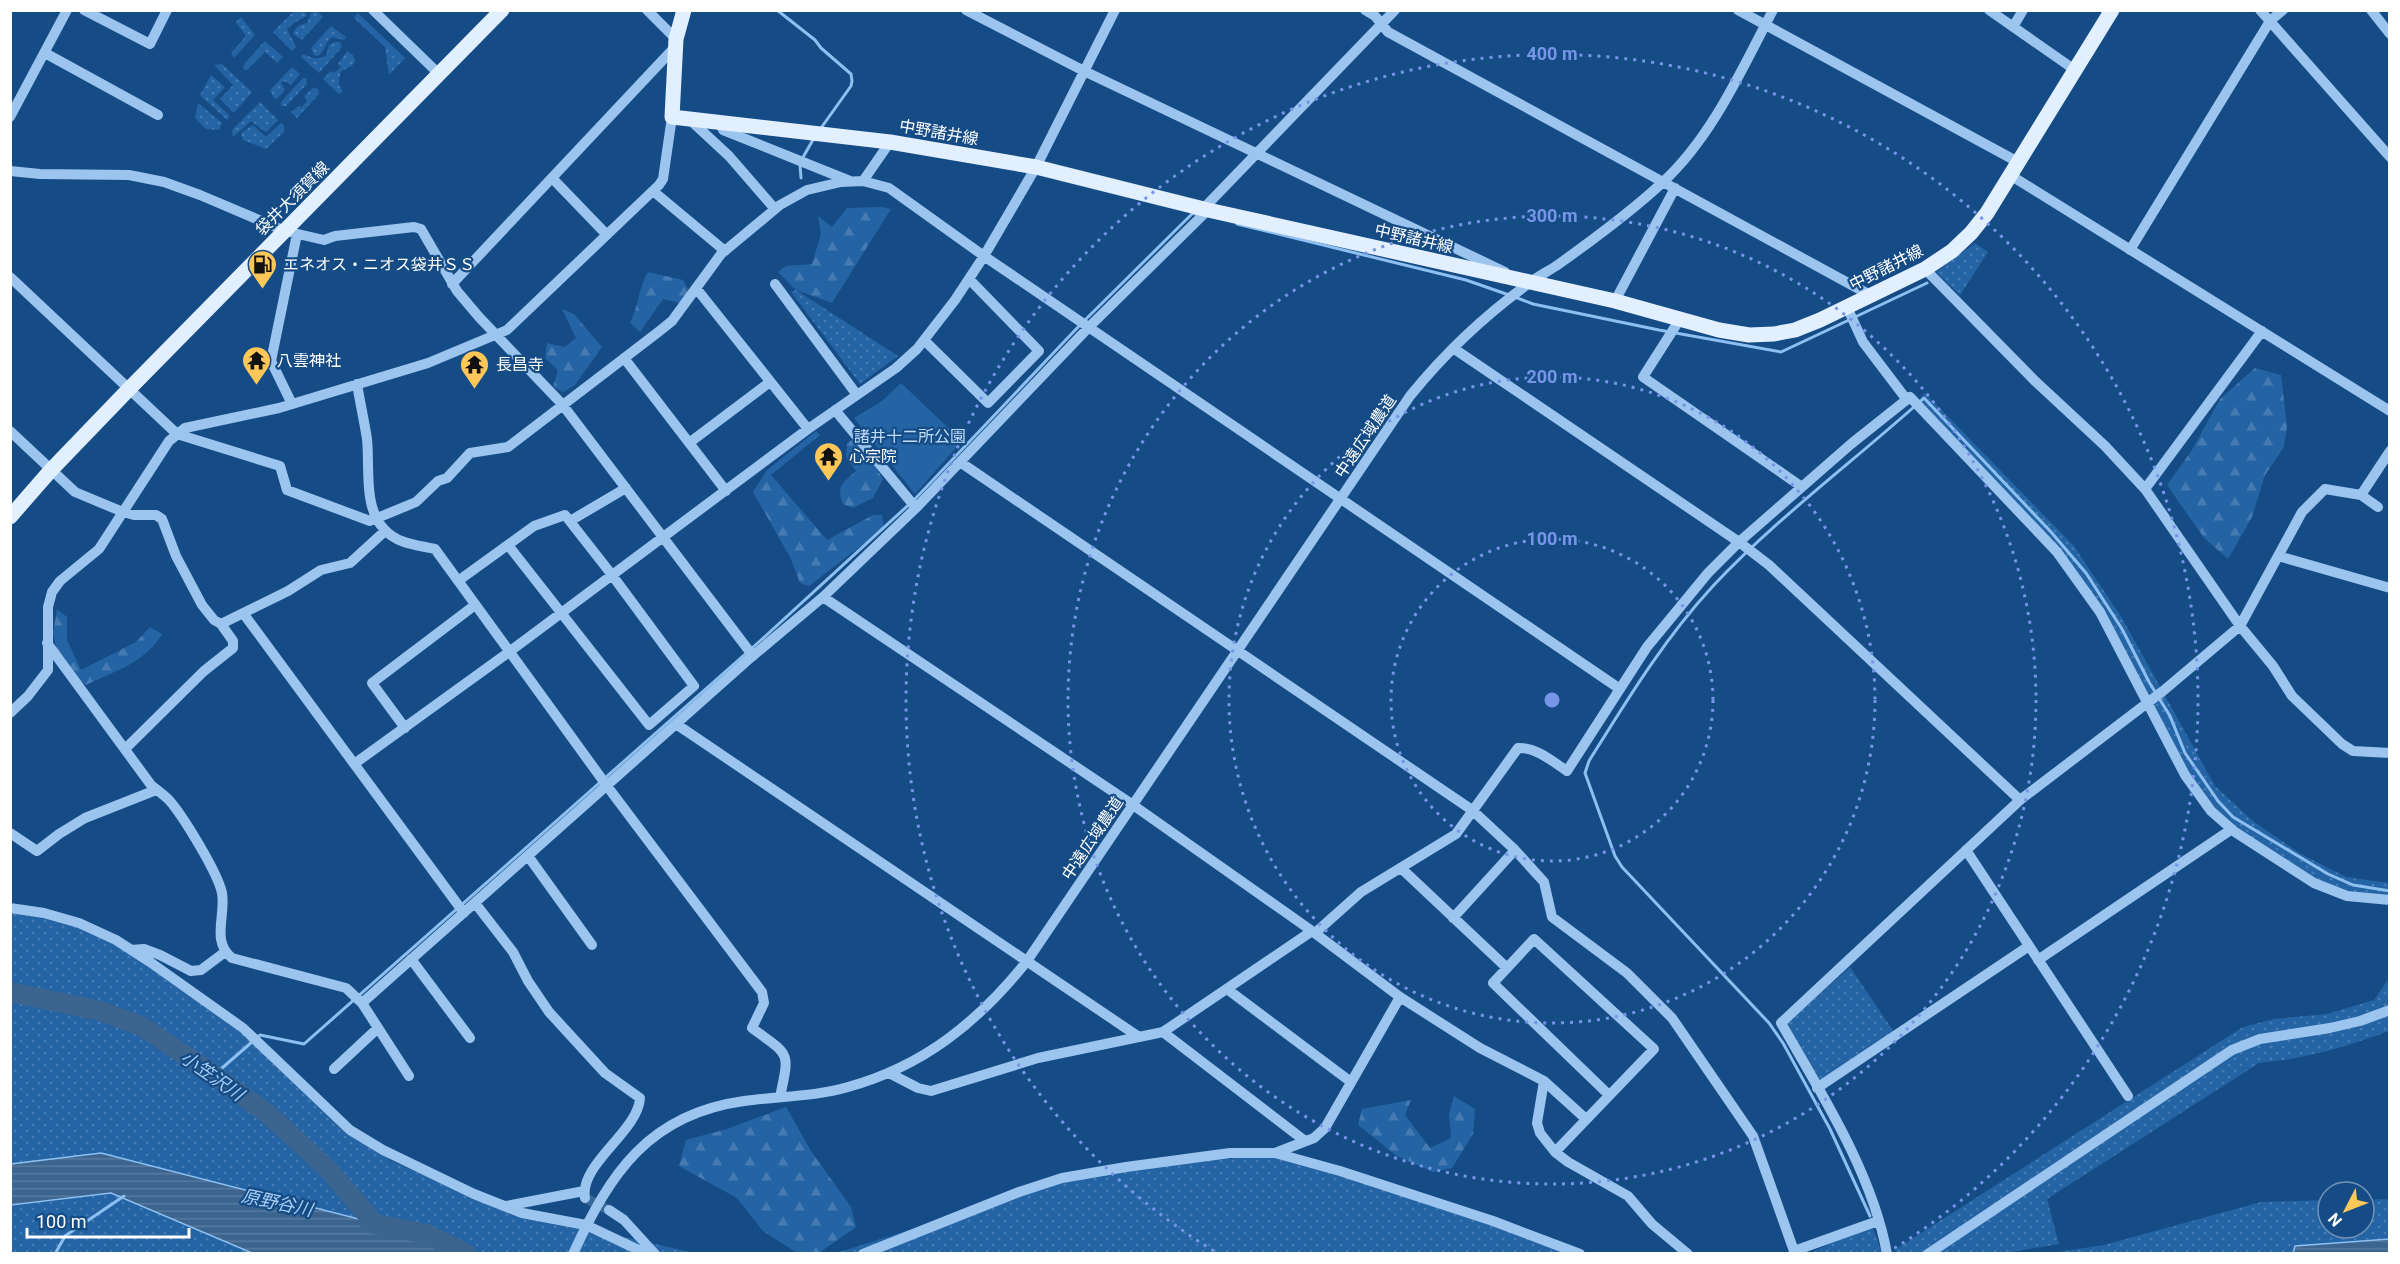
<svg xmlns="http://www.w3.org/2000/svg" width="2400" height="1264" viewBox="0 0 2400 1264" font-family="Roboto,'Noto Sans JP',sans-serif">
  <defs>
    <pattern id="grass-dots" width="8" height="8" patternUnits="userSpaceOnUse" patternTransform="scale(1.5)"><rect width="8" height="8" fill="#2464a4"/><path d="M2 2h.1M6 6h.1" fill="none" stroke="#457bb2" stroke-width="1.8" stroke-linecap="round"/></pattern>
    <pattern id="forest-firs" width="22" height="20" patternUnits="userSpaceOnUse" patternTransform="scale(1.5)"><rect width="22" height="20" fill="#2464a4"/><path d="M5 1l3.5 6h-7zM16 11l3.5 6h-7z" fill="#457bb2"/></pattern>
    <pattern id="water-rules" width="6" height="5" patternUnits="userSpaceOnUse" patternTransform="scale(1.5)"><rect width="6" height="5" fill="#3b648f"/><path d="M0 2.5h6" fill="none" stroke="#587ba0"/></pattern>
  </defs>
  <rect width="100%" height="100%" fill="#154c86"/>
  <path fill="url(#grass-dots)" d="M294,11H305L307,16L295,22L287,29L296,47L292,51L273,32Z
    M312,11H317L323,17L302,40L293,34C296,26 299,25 307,23Z
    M358,13L405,58L389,75L385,47L354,18Z
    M241,17L255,35L234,58L231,53L246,36L236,22Z
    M331,26L346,37L344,40L332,37C325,42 326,50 318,56L314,55L311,48Z
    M265,41L283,57L277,63L265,52L247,70H244L243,67L245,63Z
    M335,42H340L342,47L319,73L301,57L303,54C312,58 317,60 326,56L329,45Z
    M347,51L353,55L355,61L352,66L341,71C339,78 337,85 343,91L339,94L323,79L331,71L334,73L341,67L338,64Z
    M222,64L252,92L234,113L220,99L233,85L214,65Z
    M292,67L300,74L291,85L284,81L281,83L285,90L277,99L274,98L270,90Z
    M211,75L225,87L213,100L230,116L227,120L200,95Z
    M303,78H306L307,84L286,106H281V102Z
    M313,88L318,89L319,94L297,118L291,112L299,106L302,107L307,101L304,96Z
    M260,102L278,120L266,132L251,121L233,137L232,130Z
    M198,103L222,123L219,130L206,129L195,118Z
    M281,123L284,125V132L266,149L243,140L241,133L253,125L266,137Z
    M1975,243L1988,252L1960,295L1936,272Z
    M796,290L898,356L860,384L791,292Z
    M1925,393L2074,546L2122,618L2215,786L2254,822L2301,854L2346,877L2389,883V896L2349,897L2320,885L2211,811L2077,577L1916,403Z
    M10,913L55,916L131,950L261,1044L321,1105L391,1161L504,1210L695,1253H11Z
    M1850,967L1896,1035L1823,1085L1787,1024Z
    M2389,978V1031C2346,1047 2305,1059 2259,1063L2047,1199L2059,1244L2005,1253L1895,1254L1896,1249L2243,1027L2274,1019L2327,1014L2374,1000Z
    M1283,1155L1582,1254H833L977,1209L1055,1181L1139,1165Z
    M2389,1199V1253L2044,1254L2104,1245L2261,1202L2328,1200V1228H2364V1200Z
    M1871,1223L1882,1253L1809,1254Z"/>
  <path fill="url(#forest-firs)" d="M882,207L891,209L832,303L796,290L778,272L786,266L812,264L821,234L818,216L832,227L847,208Z
    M648,272L683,280L691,294L684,304L663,299L640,332L630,323C639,306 638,288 648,272Z
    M562,309L574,314L602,347L575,385L563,392L553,387L558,370L545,358L547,343L565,347L576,338Z
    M2255,368L2281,375L2287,426L2284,447L2265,475L2252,517L2228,559L2204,538L2167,485L2192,450L2220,399Z
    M816,431L820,435L771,475L827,540L873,515H882L884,528L809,586L800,583L790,557L753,492L767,470Z
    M856,436L883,479L873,498L853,508L843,504C836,485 843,483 856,471L846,457L847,444Z
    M57,609L67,617V640L81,670L136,642L150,627L162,634C146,662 113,672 86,685L69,673L56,647L53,633Z
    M1454,1096L1475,1109L1473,1134L1452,1168L1433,1172L1397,1156L1358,1125L1362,1109L1411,1100L1405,1115L1430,1148L1451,1138L1449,1113Z
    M786,1107L811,1151L851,1207L856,1227L819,1253H797L763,1231L737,1198L679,1166L686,1140L727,1129Z"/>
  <path fill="#2464a4" d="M901,383L962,441L915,494L854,418L882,401Z"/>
  <path fill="url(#water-rules)" stroke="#8dc0f1" stroke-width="1.5" d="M101,1153L394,1228L464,1253H252L111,1193L11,1205V1164Z
    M2389,1239V1253H2293L2295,1246Z"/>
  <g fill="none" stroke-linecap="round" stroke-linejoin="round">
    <path stroke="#8dc0f1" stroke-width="3" d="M777,10L815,40L821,48L851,74L852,81L851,86L821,128
      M802,159L814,138
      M800,165L801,178
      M1237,224L1466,280L1509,295
      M1515,297L1533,304L1659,330L1781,352L1849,320
      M1855,317L1927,283
      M1084,321L1193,213L1195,214
      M257,1037L260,1035L304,1044L760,641L915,499L1079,326
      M214,1075L252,1042
      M1870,1216L1830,1129L1783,1043L1769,1023L1622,867L1615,856L1585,773L1589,761C1627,700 1664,639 1713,586C1777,518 1854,461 1924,398L2051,532L2086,573L2122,629L2149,682L2170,716L2185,753L2218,801L2233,817L2328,874L2353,885L2390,891
      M55,1254L65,1236L124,1196"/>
    <path stroke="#3b648f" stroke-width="20" d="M10,992L101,1011L141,1026L200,1065L268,1114L329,1170L375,1224
      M370,1223L427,1234L467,1254"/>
    <path stroke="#386798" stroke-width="10" stroke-dasharray="10 5" stroke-linecap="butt" d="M585,1198L609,1210"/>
    <path stroke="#9bc4ee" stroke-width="10" d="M84,10L150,44L167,10
      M373,10L439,74
      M647,10L676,39
      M966,10L1084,71L1505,272
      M1365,10L1375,16L1388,32L1870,295
      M1738,10L2018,162
      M1989,10L2075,70
      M2260,10L2390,157
      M2371,10L2390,34
      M2013,27L2023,10
      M45,53L158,115
      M10,117L67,10
      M688,118L729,156L775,209
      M720,121L723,130L850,181
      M10,171L40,174L129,175L164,182L200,195L285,231L324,240L335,236L414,227L421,229L457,291L479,317L562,404L753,656
      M2010,175L2390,411
      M553,179L607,235
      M863,181L890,142
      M653,191L725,251
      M1203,209L1395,10
      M2130,250L2270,21L2283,10
      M1925,269L2035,381L2105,446L2145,489L2240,626L2273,666L2292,696L2342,744L2353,751L2390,753
      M10,277L177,434L280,466L287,490L370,521L416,502L438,481L447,478L470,453L508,447L657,333L672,321L721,254L780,205L807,190L841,182L863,181L889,188L984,256L1620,689
      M452,284L676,46
      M775,284L857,395
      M696,288L808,429
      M1615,301L1675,188
      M1847,307L1863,342L1907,400
      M1680,319L1643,377L1802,487
      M925,341L988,403L1039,351L969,279
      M1453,348L1739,542L1769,565L2020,800
      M624,358L726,491
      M357,384C360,402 364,420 367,439C370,467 363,507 384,529C397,544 417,545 435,549L607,786L762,992L764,1003L752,1028C790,1056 790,1050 780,1097
      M292,404L271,361L297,234
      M835,410L916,508
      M10,431L75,492L123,512L134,515H156L162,519L176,556L202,605L214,620L221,624L288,591L321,570L350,563L385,531
      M689,443L770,382
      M960,462L1472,810L1515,850L1544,882L1552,917L1627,973L1672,1018L1753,1136L1794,1251L1878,1221
      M2145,489L2262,331
      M2361,495L2390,451
      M570,521L626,488
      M2278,556L2390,588
      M458,581L534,526L565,515L612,575L694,686L649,725L508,545
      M823,597L1133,805L1312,931L1400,997L1480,1048L1544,1081L1537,1123L1540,1133L1555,1152L1568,1162L1628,1196L1652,1224L1688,1254
      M243,613L464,913
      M47,643L151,785C157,790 164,795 169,800C183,816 218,873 222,893C226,915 211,942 232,958L346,988L362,1003L409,1076
      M10,713L28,696L48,670V607L52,592L60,581L99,549L169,441L185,428L279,408L428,363L507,330L659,185L663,179L672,117
      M676,724L1139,1037
      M405,728L372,683L475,605
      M125,749L204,671L233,648V641L221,624
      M354,764L509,652L808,429L896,368L917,349L955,300L984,256L1036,167L1115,10
      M10,833L37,851L59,834L85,818L156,790
      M1966,850L2128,1096
      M528,856L592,945
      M1402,869L1507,968
      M475,903L513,952L528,981L549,1012L605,1073L640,1098C638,1132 579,1164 585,1198
      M10,908L44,913L79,923L116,940L150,962L243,1028L350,1130L383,1150L474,1194L522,1213L586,1225L647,1254
      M1453,918L1515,850
      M1315,933L1361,892L1456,834L1518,748C1536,747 1552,761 1567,771L1647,647L1708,573L1739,542L1851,444L1910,397L2057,552L2100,612L2185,775L2211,811L2235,832L2314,883L2347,896L2390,900
      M131,950L144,949L160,955L191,971L201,970L225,952
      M411,959L470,1038
      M2038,960L2232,829
      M1227,989L1351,1082
      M362,1003L749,659L823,597L916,508L1089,327L1208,210
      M1163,1032L1305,1141
      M334,1069L378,1028
      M889,1073L918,1088L931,1091L1038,1058L1163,1032L1312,931
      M1544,1081L1586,1119
      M1817,1088L2029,946
      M1555,1152L1654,1049L1534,939L1493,983L1609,1095
      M1275,1153L1314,1138L1325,1128L1400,997
      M506,1206L584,1191
      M609,1210L624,1220L655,1254
      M573,1254C610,1173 649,1114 744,1101C779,1096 814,1097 848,1087C924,1066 978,1022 1027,961L1410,396C1444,354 1484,316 1528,284C1538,276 1549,271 1559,264C1594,239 1631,212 1663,182C1712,137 1742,69 1773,10
      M863,1254L1019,1192L1062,1178L1126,1167L1230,1153H1275L1340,1171L1493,1221L1580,1254
      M1887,1254C1873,1174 1821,1093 1781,1023L2020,800L2163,691L2240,626L2302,512L2325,489L2361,495L2378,507
      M1928,1254L2232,1050L2260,1039L2330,1028L2360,1021L2390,1010"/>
    <path stroke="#e2efff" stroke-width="15" d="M684,10L676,39L672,117L890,142L1036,167L1208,210L1615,301L1719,330L1749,335L1774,334L1795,330L1820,320L1925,269L1952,251L1971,233L1987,213L2112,10
      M10,517L51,470L129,389L502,10"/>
  </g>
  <g fill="none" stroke="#7795e8" stroke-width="3" stroke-dasharray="3 6">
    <circle cx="1552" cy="700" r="161"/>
    <circle cx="1552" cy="700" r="323"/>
    <circle cx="1552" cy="700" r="484"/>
    <path d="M1214 1251A646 646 0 1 1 1890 1251"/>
  </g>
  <defs>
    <symbol id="fuel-pin" viewBox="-11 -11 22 30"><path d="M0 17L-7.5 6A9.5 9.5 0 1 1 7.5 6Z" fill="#ffc658" stroke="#154c86"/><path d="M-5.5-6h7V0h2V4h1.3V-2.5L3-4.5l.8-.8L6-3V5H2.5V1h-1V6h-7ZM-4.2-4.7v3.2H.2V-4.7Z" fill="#111"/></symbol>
    <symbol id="temple-pin" viewBox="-11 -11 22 30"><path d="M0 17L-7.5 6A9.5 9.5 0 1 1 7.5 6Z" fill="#ffc658" stroke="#154c86"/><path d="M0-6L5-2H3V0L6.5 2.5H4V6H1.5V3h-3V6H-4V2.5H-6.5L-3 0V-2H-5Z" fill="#111"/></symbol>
  </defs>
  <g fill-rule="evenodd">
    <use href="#fuel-pin" x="246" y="248" width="33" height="45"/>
    <use href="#temple-pin" x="240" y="344" width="33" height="45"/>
    <use href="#temple-pin" x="458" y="348" width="33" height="45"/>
    <use href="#temple-pin" x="812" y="440" width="33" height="45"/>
  </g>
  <g text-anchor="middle" stroke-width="4.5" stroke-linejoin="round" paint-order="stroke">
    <g font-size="16" fill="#fff" stroke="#154c86">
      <text transform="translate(939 132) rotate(10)" y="6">中野諸井線</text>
      <text transform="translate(292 198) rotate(-45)" y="6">袋井大須賀線</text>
      <text transform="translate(1414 238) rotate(13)" y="6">中野諸井線</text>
      <text transform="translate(1886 267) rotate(-27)" y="6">中野諸井線</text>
      <text transform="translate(1365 436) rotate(-56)" y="6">中遠広域農道</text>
      <text transform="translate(1092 838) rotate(-56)" y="6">中遠広域農道</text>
    </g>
    <g font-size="16" fill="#fff" stroke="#154c86" text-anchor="start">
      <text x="283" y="270">エネオス・ニオス袋井ＳＳ</text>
      <text x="277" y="366">八雲神社</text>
      <text x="496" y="370">長昌寺</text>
      <text x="849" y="462">心宗院</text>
    </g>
    <g font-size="16" fill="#c0defa" stroke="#154c86">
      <text x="910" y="442">諸井十二所公園</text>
    </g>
    <g font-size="18" font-style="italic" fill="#a6cef6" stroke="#154c86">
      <text transform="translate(212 1076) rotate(35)" y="6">小笠沢川</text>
      <text transform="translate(277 1203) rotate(12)" y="6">原野谷川</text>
    </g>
  </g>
  <circle cx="1552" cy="700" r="9" fill="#7795e8" stroke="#154c86" stroke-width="3"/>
  <g font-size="18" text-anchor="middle" font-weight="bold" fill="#7795e8" stroke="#154c86" stroke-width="4.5" stroke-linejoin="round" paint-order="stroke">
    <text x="1552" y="60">400 m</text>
    <text x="1552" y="222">300 m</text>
    <text x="1552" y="383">200 m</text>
    <text x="1552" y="545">100 m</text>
  </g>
  <rect width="2400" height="1264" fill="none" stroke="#ffffff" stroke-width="24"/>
  <g transform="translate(2346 1210) rotate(228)"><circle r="28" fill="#154c86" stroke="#7394b6" stroke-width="1.5"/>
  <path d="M0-4.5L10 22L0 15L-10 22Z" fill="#ffc658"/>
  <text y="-9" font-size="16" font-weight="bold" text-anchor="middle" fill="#ffffff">N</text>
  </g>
  <path d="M27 1228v9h162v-9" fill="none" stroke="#ffffff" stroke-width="3"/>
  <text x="36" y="1228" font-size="18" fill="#ffffff" stroke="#154c86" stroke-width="4.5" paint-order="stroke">100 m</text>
</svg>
